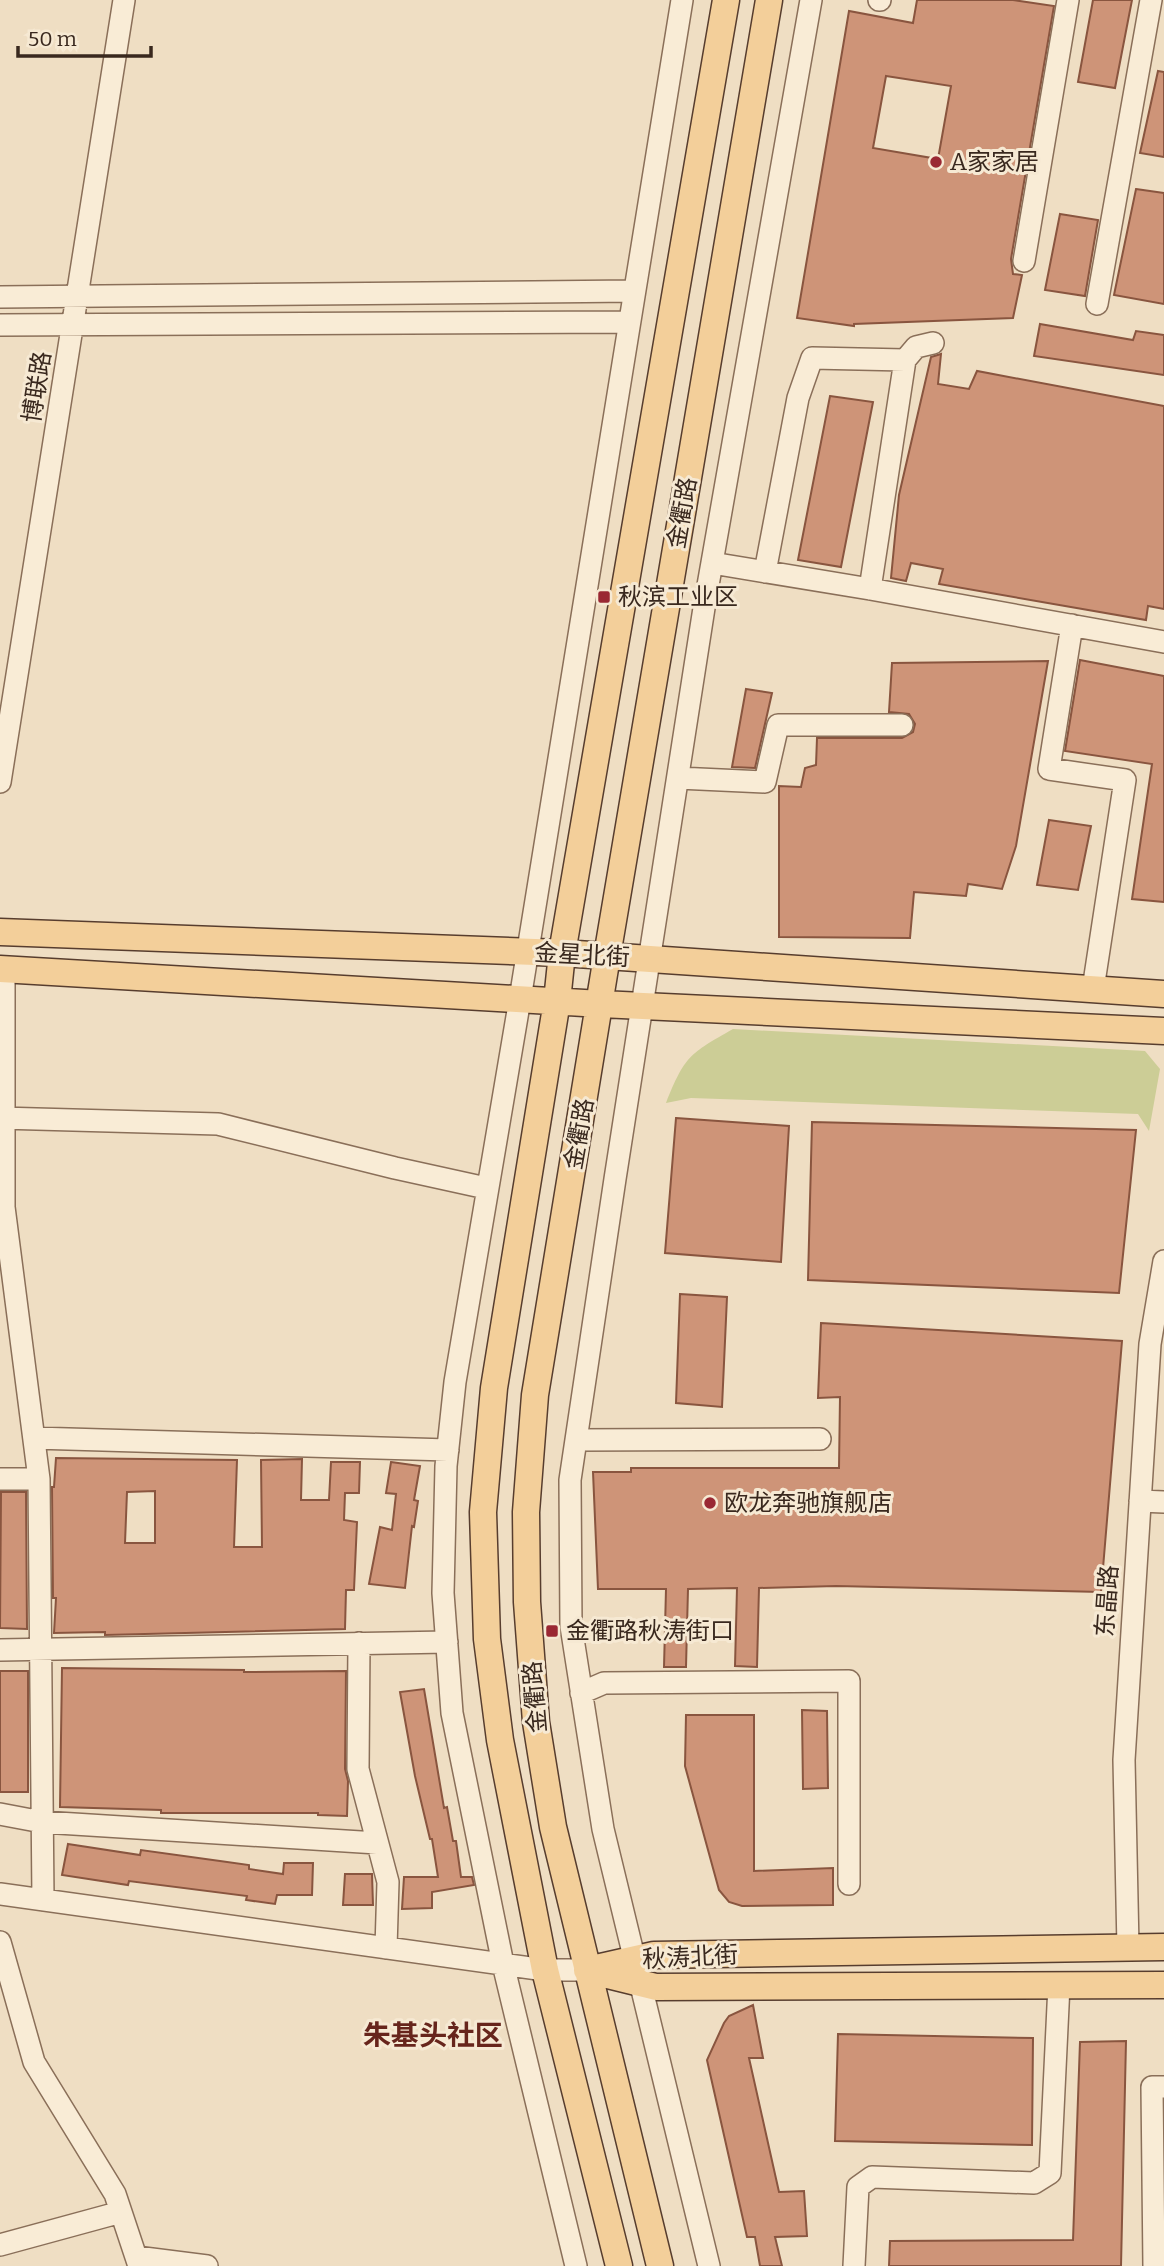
<svg xmlns="http://www.w3.org/2000/svg" width="1164" height="2266" viewBox="0 0 1164 2266" font-family="Bitter,'Noto Sans SC',serif">
  <rect width="100%" height="100%" fill="#efdec3"/>
  <path fill="#cccd96" d="M733,1029L1145,1051L1160,1069L1149,1131L1138,1114L691,1098L666,1103C685,1056 689,1054 733,1029Z"/>
  <path fill="#ce9478" stroke="#89553f" stroke-width="2" fill-rule="evenodd" d="M917,0H1013L1054,6L1011,259L1013,274L1022,275L1013,318L854,324V326L797,318L849,11L913,23ZM886,76L951,86L938,159L873,148Z
    M1093,0H1132L1115,88L1078,82Z
    M1158,71L1164,72V157L1140,153Z
    M1136,189L1164,193V304L1114,295Z
    M1060,214L1098,220L1085,296L1045,290Z
    M1040,324L1133,340L1136,331L1164,335V375L1034,356Z
    M941,354L938,384L969,389L977,371L1164,406V609L1148,606L1146,620L939,584L943,569L911,563L906,581L891,578L899,495L931,357Z
    M830,396L873,402L841,567L798,560Z
    M1080,660L1164,676V902L1132,899L1152,764L1065,751Z
    M1048,661L1016,846L1002,889L968,884L966,896L914,892L910,938L779,937V786L801,787L805,768L816,765L817,738H902L913,732L915,724L909,714L889,712L892,663Z
    M746,689L772,693L755,768L732,767Z
    M1049,820L1091,826L1078,890L1037,885Z
    M676,1118L789,1126L781,1262L665,1253Z
    M812,1122L1136,1130L1119,1293L808,1280Z
    M680,1294L727,1297L722,1407L676,1403Z
    M821,1323L1122,1341L1101,1592L836,1586L759,1588L757,1667L735,1666L737,1588L688,1589L686,1667H664L666,1589H598L593,1472H631V1468H839L840,1397L818,1398Z
    M56,1458L237,1460L234,1547H262L261,1460L302,1459L301,1500H329L331,1462H360L359,1493H345L344,1520L357,1522L354,1590H346L345,1629L105,1635V1632L54,1633L56,1598H53L52,1487H54ZM155,1491V1543H125L127,1492Z
    M391,1462L420,1466L414,1500L418,1501L414,1527L412,1526L405,1588L369,1584L380,1527L392,1530L396,1494L386,1493Z
    M1,1492H26L27,1629L0,1628Z
    M62,1668L244,1670V1672L346,1671L345,1769L348,1781L347,1816L318,1815V1813H161V1810L60,1807Z
    M0,1671H28V1792H0Z
    M424,1689L444,1808L447,1807L453,1841H456L461,1877H472L474,1885L432,1892V1908L402,1909L404,1877H438L432,1839H430L415,1776L400,1692Z
    M802,1710L827,1711L828,1788L803,1789Z
    M686,1715H754V1871L833,1868V1905L742,1906L729,1902L719,1890L685,1766Z
    M68,1844L140,1855L141,1850L220,1861L249,1865V1869L283,1874L284,1863H313L312,1895H277L275,1904L246,1900L247,1896L129,1881L128,1885L62,1875Z
    M345,1874H372L373,1905H343Z
    M753,2005L763,2058H749L779,2192L804,2191L807,2236L775,2237L782,2266H760L755,2237H747L707,2060L724,2023L729,2016Z
    M838,2034L1033,2038L1032,2145L835,2141Z
    M1126,2041L1121,2266H889L890,2241L1073,2240L1080,2042Z"/>
  <g fill="none" stroke-linecap="round" stroke-linejoin="round">
    <defs>
      <path id="minor" d="M879,0H880
        M1024,261L1068,0
        M0,297L634,291
        M1097,304L1151,0
        M0,325L629,322
        M712,563L870,589L1164,642
        M765,572L798,398L812,358L905,360
        M870,589L905,360L916,347L933,343
        M1072,625L1049,769L1125,780L1093,989
        M678,778L765,782L778,725H902
        M0,782L124,0
        M4,969V1207L39,1479L43,1900
        M0,1118L218,1124L395,1168L486,1188
        M34,1438L448,1450
        M576,1440L820,1439
        M0,1479H39
        M1140,1501L1164,1502
        M359,1643L358,1769L388,1882L386,1948
        M0,1650L447,1642
        M581,1693L604,1683L849,1681V1884
        M0,1814L42,1822L377,1843
        M0,1894L545,1970H587
        M0,1942L34,2062L115,2194L139,2266
        M1128,1947L1124,1760L1150,1344L1164,1261
        M0,2245L121,2212
        M136,2257L207,2266
        M576,2266L503,1964L452,1713L443,1593L446,1466L455,1382L520,999L682,0
        M709,2266L603,1829L571,1626L570,1480L615,1179L704,608L811,0
        M854,2266L858,2187L872,2177L1034,2183L1050,2173L1059,1985
        M1154,2266L1152,2087H1164"/>
      <path id="major" d="M0,932L562,953L1164,994
        M0,969L601,1004L1164,1031
        M592,1969L654,1955L1164,1947
        M587,1970L656,1987L1164,1985
        M619,2266L545,1970L500,1740L487,1639L483,1512L494,1388L557,1001L562,953L726,0
        M660,2266L553,1827L536,1722L527,1602L526,1512L535,1395L607,956L769,0"/>
    </defs>
    <use href="#minor" stroke="#8a6f59" stroke-width="24"/>
    <use href="#major" stroke="#573d2e" stroke-width="29"/>
    <use href="#minor" stroke="#f9ecd6" stroke-width="21"/>
    <use href="#major" stroke="#f3cf9a" stroke-width="26"/>
  </g>
  <g fill="#9a2833" stroke="#f6e9d3" stroke-width="2.5">
    <circle cx="936" cy="162" r="7"/>
    <rect x="597" y="590" width="14" height="14" rx="3.5"/>
    <circle cx="710" cy="1503" r="7"/>
    <rect x="545" y="1624" width="14" height="14" rx="3.5"/>
  </g>
  <g text-anchor="middle" stroke-width="6" stroke-linejoin="round" paint-order="stroke">
    <g font-size="24" fill="#39281e" stroke="#f6e9d3" text-anchor="start">
      <text x="950" y="170">A家家居</text>
      <text x="618" y="605">秋滨工业区</text>
      <text x="724" y="1511">欧龙奔驰旗舰店</text>
      <text x="566" y="1639">金衢路秋涛街口</text>
    </g>
    <g font-size="24" fill="#39281e" stroke="#f6e9d3">
      <text transform="translate(37 387) rotate(-81)" y="8">博联路</text>
      <text transform="translate(682 513) rotate(-80)" y="8">金衢路</text>
      <text transform="translate(582 955) rotate(3)" y="8">金星北街</text>
      <text transform="translate(579 1134) rotate(-80)" y="8">金衢路</text>
      <text transform="translate(1107 1601) rotate(-86)" y="8">东晶路</text>
      <text transform="translate(535 1697) rotate(-95)" y="8">金衢路</text>
      <text transform="translate(690 1957) rotate(-3)" y="8">秋涛北街</text>
    </g>
    <g font-size="28" font-weight="bold" fill="#67251c" stroke="#f6e9d3">
      <text x="433" y="2045">朱基头社区</text>
    </g>
  </g>
  <path d="M18 46v10h133v-10" fill="none" stroke="#39281e" stroke-width="3.5"/>
  <text x="28" y="46" font-size="21" fill="#39281e" stroke="#f6e9d3" stroke-width="5" paint-order="stroke">50 m</text>
</svg>
